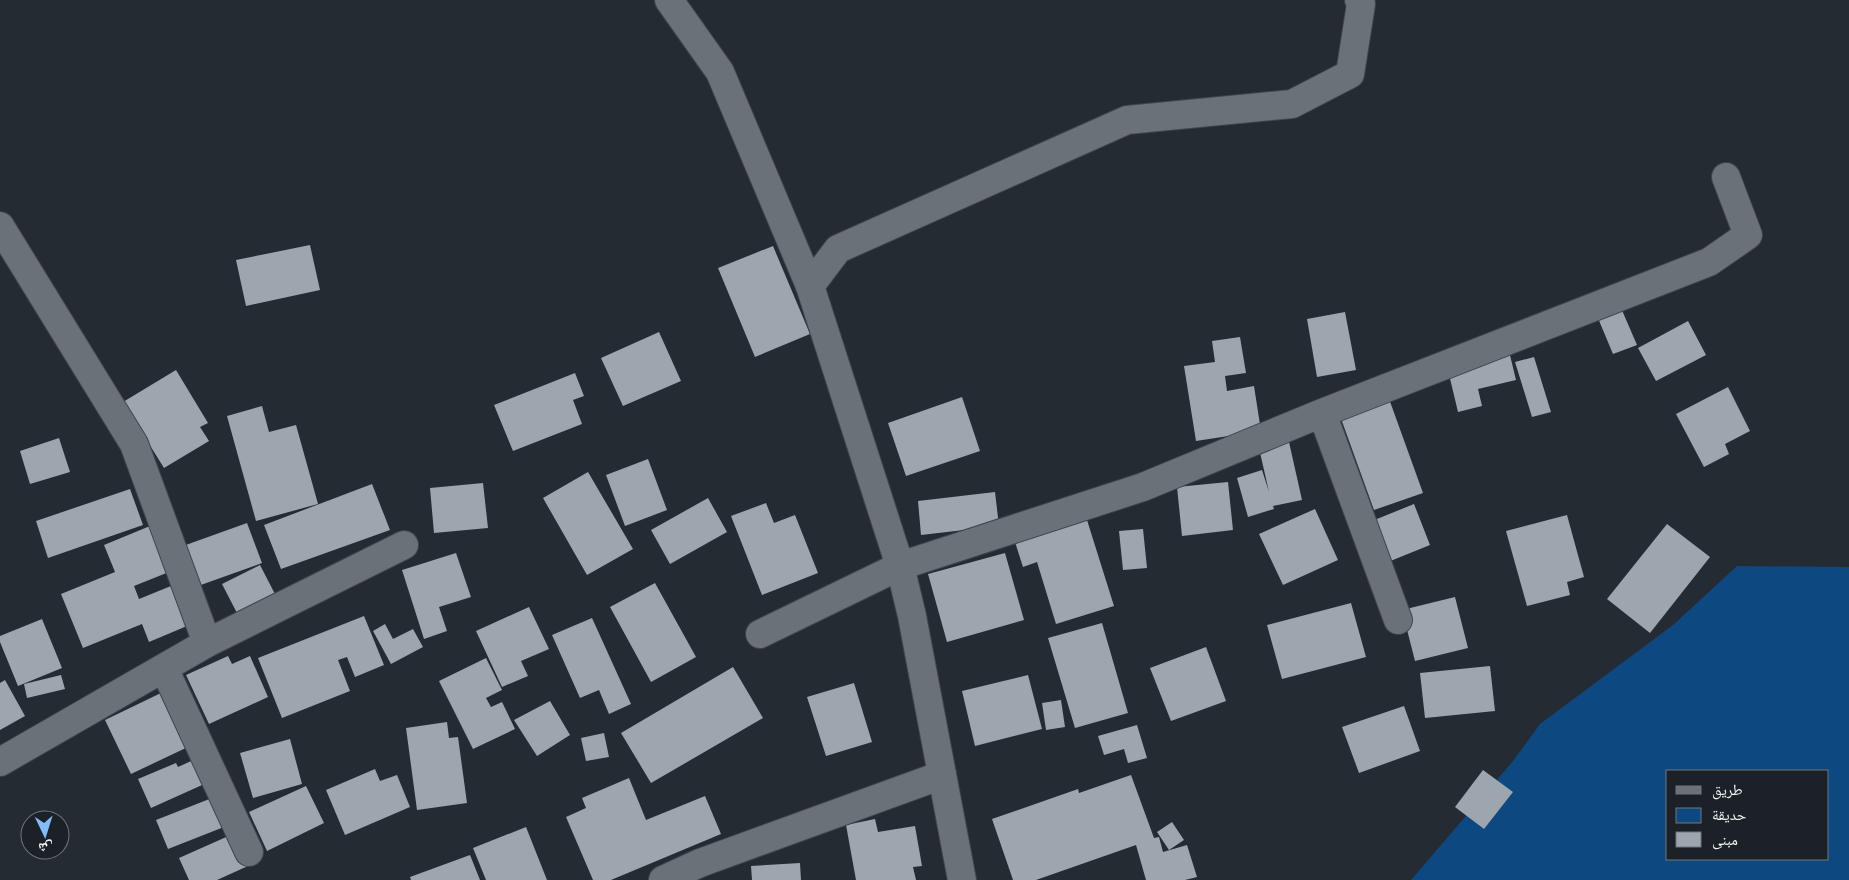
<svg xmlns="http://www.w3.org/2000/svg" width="1849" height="880" viewBox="0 0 1849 880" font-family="'PT Sans','Noto Naskh Arabic',sans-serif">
  <rect width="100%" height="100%" fill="#252b32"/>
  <path fill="#0d4881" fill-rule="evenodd" d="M1737,566L1849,567V880H1411L1513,761L1540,724L1673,625ZM1668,771H1828V859H1668Z"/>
  <path fill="#9da5ae" d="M310,245L320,290L246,306L236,260Z
    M773,246L810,334L755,357L718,268Z
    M1618,301L1637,345L1613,354L1595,311Z
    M1345,312L1356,370L1317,377L1307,319Z
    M1688,321L1706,355L1656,381L1638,348Z
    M659,332L681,381L623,406L601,358Z
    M1240,337L1246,373L1225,376L1227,391L1254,386L1261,431L1196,441L1184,366L1215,362L1212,341Z
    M1509,351L1516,380L1478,389L1482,406L1458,412L1447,366Z
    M1534,357L1551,412L1532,417L1515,362Z
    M176,370L208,423L200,427L209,441L164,468L123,402Z
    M575,373L584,396L573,400L582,424L513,451L494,405Z
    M1728,387L1750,431L1725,444L1729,454L1704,467L1676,414Z
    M1388,396L1423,493L1374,510L1339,413Z
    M962,397L980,451L906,476L888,423Z
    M262,406L269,432L296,425L318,504L256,521L227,416Z
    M59,438L70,472L30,484L20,451Z
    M1289,442L1302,500L1273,506L1274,509L1248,517L1237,478L1262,470L1269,492L1259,448Z
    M648,459L667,510L625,526L606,475Z
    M588,472L633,549L587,575L543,498Z
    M1228,482L1233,530L1182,536L1177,487Z
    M483,483L488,528L434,533L430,488Z
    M372,484L390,530L281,569L264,525Z
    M130,489L143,525L48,558L36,521Z
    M995,492L999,526L921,535L918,501Z
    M708,498L727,532L670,564L651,530Z
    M766,503L774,523L795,515L818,573L762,595L731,516Z
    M1414,504L1430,545L1383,564L1367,523Z
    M1315,509L1338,560L1283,585L1259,534Z
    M1567,515L1584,577L1567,582L1570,595L1527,606L1506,531Z
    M1087,520L1114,606L1056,624L1037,562L1023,567L1015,542Z
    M247,523L262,563L198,586L183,546Z
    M1667,524L1710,557L1650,633L1607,599Z
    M150,526L169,572L134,586L139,599L171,586L187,626L149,642L142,624L83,648L61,594L115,572L104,545Z
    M1143,529L1147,568L1123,570L1119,531Z
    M456,553L471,597L439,607L447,631L424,639L402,570Z
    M1005,553L1024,620L947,642L928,574Z
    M260,565L276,596L238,615L222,584Z
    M655,583L696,657L651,682L610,607Z
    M1455,597L1468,648L1415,661L1402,610Z
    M1351,603L1366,657L1282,679L1267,625Z
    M529,607L549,649L521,661L528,676L502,687L476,631Z
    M364,616L384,665L355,677L347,657L338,660L350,691L282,718L258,658Z
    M592,618L631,704L609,714L599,690L580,698L552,635Z
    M42,619L62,668L18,686L0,642V636Z
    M1102,623L1128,713L1075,728L1048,638Z
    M385,624L393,639L413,629L423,647L391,664L373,631Z
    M1206,647L1226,701L1171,721L1150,668Z
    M228,656L232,664L250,656L268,697L209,724L186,675Z
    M486,658L502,690L486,698L491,707L502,702L515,729L473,749L439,681Z
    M1490,666L1495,711L1425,718L1420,673Z
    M733,667L763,718L651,783L621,733Z
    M61,675L65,689L27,698L24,684Z
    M1028,675L1042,729L975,746L962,691Z
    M5,680L25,716L0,730V683Z
    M854,683L872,742L826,756L807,697Z
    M163,692L190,746L131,774L105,720Z
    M1061,700L1065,727L1046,730L1042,703Z
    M550,701L570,735L537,756L514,720Z
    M1404,706L1420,751L1359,773L1342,727Z
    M447,722L449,738L458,737L467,803L417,810L406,728Z
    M1137,725L1147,758L1128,763L1124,749L1104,755L1098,736Z
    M604,733L609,757L586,761L581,738Z
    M290,739L302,784L253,798L240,753Z
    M200,757L211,781L151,808L138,779L176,763L178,767Z
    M375,769L380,781L397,775L410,807L345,835L326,790Z
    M1483,770L1513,792L1484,829L1455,807Z
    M1131,775L1154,838L1159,837L1163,852L1187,845L1197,877L1185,880H1146L1136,845L1036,880H1013L992,819L1078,789L1079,793Z
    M629,778L646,820L705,796L721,834L611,880H593L566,817L586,808L582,798Z
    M306,786L324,823L267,851L249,812Z
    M217,796L229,825L168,849L156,820Z
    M875,819L878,832L915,826L922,866L913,867L916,880H856L846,825Z
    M1172,822L1184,840L1169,850L1157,832Z
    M526,827L547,880H486L473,848Z
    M233,834L248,866L217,880H189L179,858Z
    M470,855L480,880H411L410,877Z
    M800,863L801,880H752L751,866Z"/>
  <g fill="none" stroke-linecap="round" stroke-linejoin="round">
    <defs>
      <path id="street" d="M669,0L720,72L810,286
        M0,226L134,444L207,643
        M1322,413L1398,620
        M760,634L900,566L1143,487L1322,413L1709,262L1748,235L1726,177
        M164,668L249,852
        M0,762L207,643L404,545
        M663,880L700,863L942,775"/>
      <path id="secondary" d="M962,880L912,616L900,566L810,286L838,249L1127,120L1292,104L1350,74L1361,4L1359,0"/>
    </defs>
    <use href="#street" stroke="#40464b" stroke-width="30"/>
    <use href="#secondary" stroke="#40464b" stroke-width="30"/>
    <use href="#street" stroke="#6a7179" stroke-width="28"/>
    <use href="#secondary" stroke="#6a7179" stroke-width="28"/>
  </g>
  <rect x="1666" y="770" width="162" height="90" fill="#1c2128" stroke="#71767c"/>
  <rect x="1676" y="786" width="25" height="8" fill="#6a7179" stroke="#71767c"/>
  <text x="1712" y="795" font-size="15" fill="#f1f5fa">طريق</text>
  <rect x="1676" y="808" width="25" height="15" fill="#0d4881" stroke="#71767c"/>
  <text x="1712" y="820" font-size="15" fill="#f1f5fa">حديقة</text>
  <rect x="1676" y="832" width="25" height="15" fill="#9da5ae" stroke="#71767c"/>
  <text x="1712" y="845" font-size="15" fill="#f1f5fa">مبنى</text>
  <g transform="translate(45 835) rotate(176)"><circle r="24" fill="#1c2128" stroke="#71767c"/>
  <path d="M0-4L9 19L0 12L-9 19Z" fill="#84bcfb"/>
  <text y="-8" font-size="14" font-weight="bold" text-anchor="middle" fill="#f1f5fa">ش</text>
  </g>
</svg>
